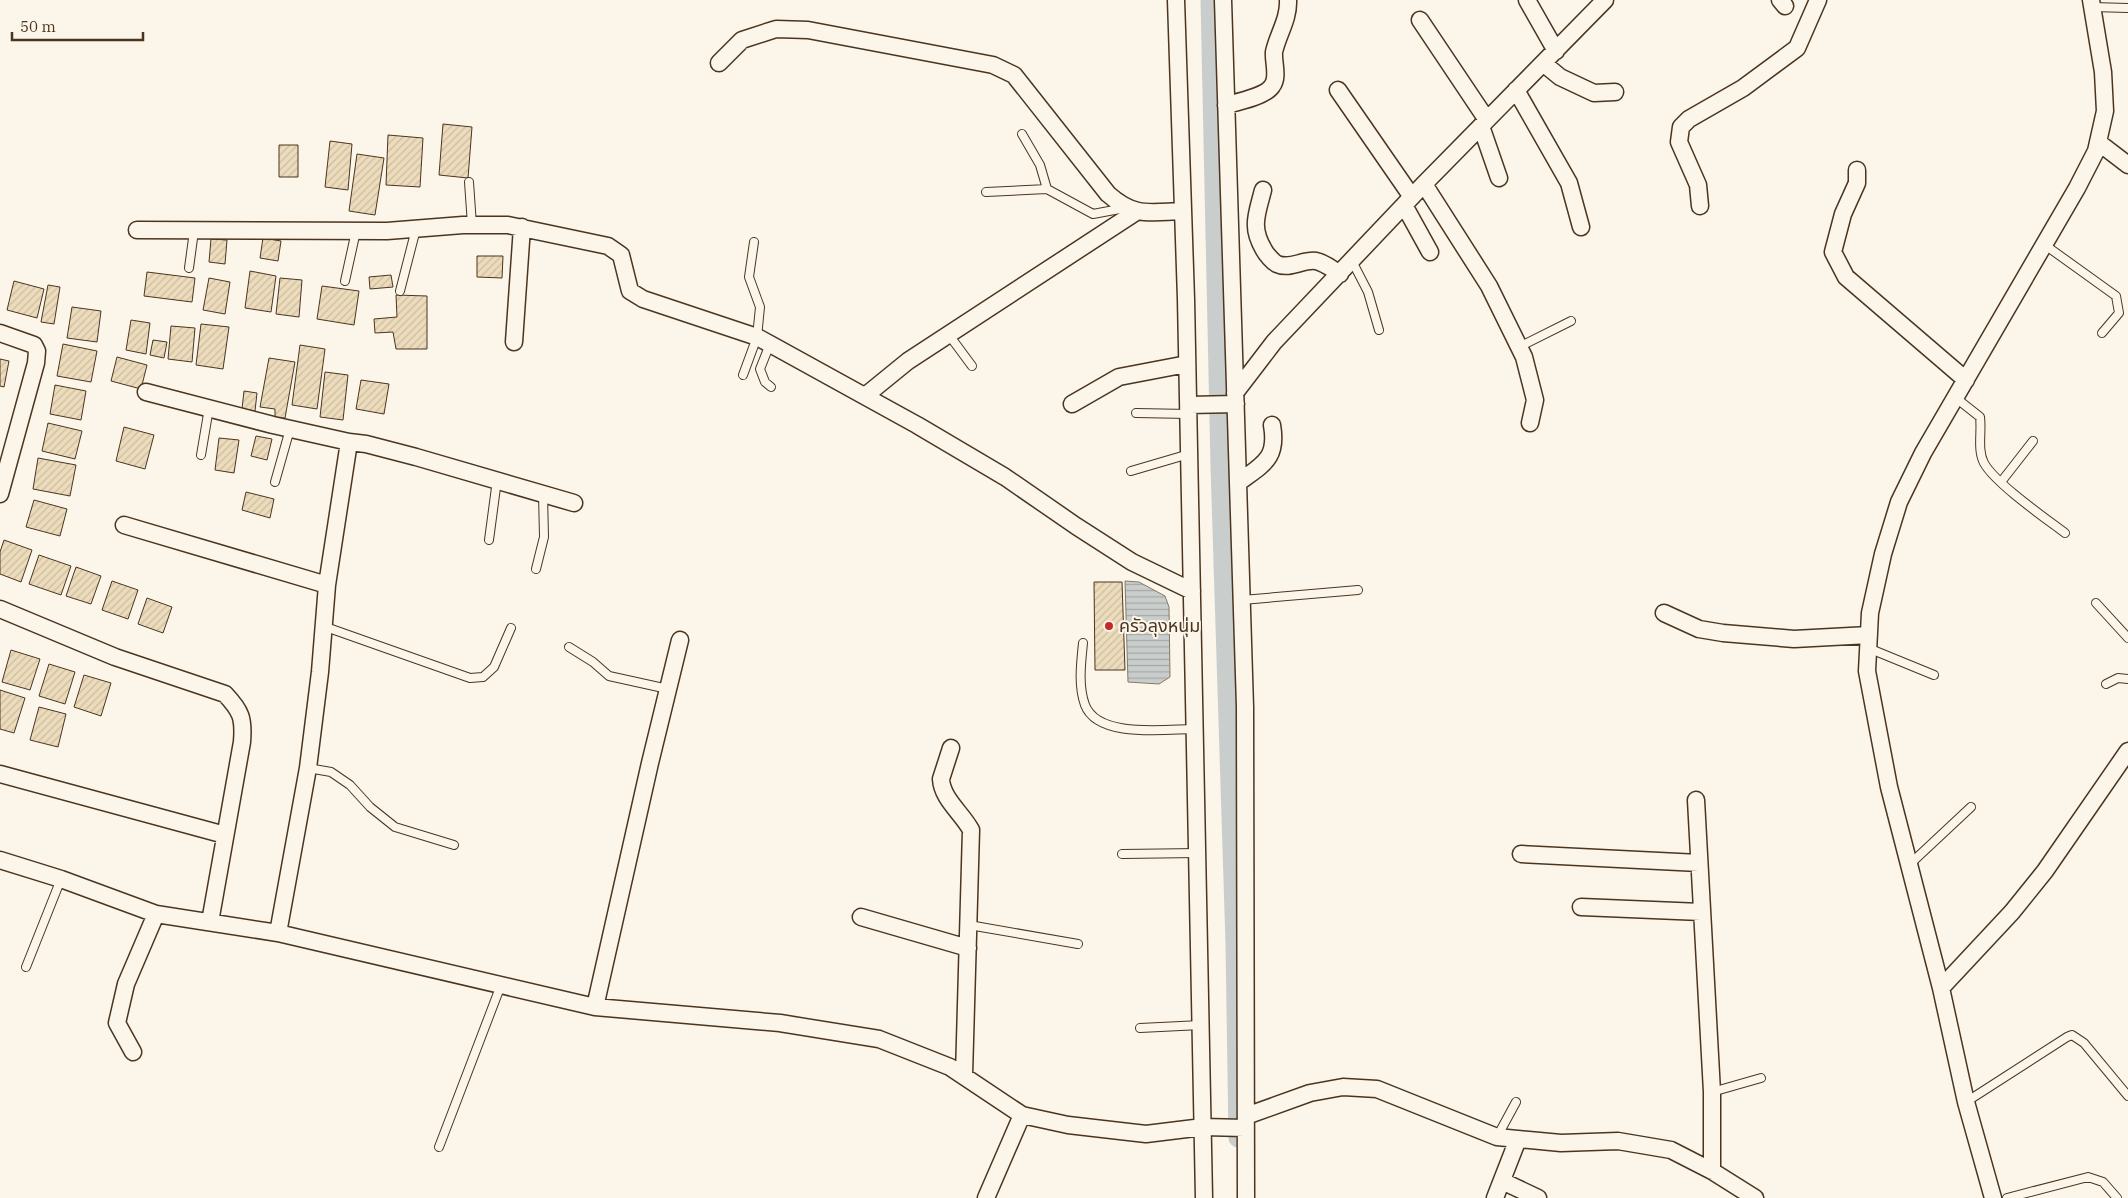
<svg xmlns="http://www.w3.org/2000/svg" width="2128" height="1198" viewBox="0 0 2128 1198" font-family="'IBM Plex Serif','Noto Sans Thai',serif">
  <defs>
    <pattern id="water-rules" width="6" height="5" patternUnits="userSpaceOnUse" patternTransform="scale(1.25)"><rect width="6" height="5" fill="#c9cecd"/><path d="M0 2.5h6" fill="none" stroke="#a5a8a6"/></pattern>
    <pattern id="building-hatch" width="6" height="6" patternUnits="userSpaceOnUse" patternTransform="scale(1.25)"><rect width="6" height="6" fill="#ecdcbc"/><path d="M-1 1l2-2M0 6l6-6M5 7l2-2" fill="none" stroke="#ccbda1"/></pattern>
  </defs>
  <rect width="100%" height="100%" fill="#fbf6e9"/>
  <path fill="url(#water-rules)" stroke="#887966" d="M1125,581L1139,582L1165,596L1169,607L1170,677L1159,684L1128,682Z"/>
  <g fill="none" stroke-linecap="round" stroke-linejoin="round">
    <path stroke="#c9cecd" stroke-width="19" d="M1210,0L1220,467L1235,944L1238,1138"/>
  </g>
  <path fill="url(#building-hatch)" stroke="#4a3520" d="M443,124L472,127L468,178L439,175Z
    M388,135L423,138L420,187L386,185Z
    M330,141L352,144L348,190L325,187Z
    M279,145H298V177H279Z
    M357,154L384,158L375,215L349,211Z
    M263,238L281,241L278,261L260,258Z
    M211,239L227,240L225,264L209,262Z
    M477,256H503L502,278L477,277Z
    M250,271L276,276L271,312L245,308Z
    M147,272L195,278L192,302L144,296Z
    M391,275L393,287L370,289L369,277Z
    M209,278L230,282L225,314L203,310Z
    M280,278L302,280L299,317L276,314Z
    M14,281L44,289L37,318L7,310Z
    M48,285L60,287L54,324L41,322Z
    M322,286L359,291L354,325L317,319Z
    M396,295L427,296V349H396L393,332L375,333L374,319L397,317Z
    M72,307L101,311L97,342L67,338Z
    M131,320L150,323L146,354L126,350Z
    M201,324L229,327L223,369L196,365Z
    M171,326L195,328L192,362L168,359Z
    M153,340L167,342L164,358L150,355Z
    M63,344L97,351L91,382L57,376Z
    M300,345L325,349L317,409L292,405Z
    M117,357L147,365L141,389L111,381Z
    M269,358L295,362L285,418H275V409L260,407Z
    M0,359L9,361L4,387L0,386Z
    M325,372L348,375L343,420L320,417Z
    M361,380L389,384L384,414L356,409Z
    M55,385L86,391L81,420L50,414Z
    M244,391L257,393L255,411L242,409Z
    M48,423L82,431L75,459L42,451Z
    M124,427L154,435L145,469L116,461Z
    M256,436L272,439L267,460L251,456Z
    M219,438L239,440L234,473L215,470Z
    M38,458L76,465L70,496L33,489Z
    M246,492L274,499L270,518L242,510Z
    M34,500L67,509L60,536L26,527Z
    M4,540L32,550L21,582L0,574V552Z
    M39,555L71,566L61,595L29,584Z
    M76,567L101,576L91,604L66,596Z
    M112,581L138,590L128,619L102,610Z
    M1094,582H1122L1125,670H1095Z
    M147,598L172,607L163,633L138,624Z
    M11,650L40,659L30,690L2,682Z
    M49,664L75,672L65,704L39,696Z
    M84,675L111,683L101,716L74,707Z
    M0,690L25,698L14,733L0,729Z
    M39,707L66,714L58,747L30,740Z"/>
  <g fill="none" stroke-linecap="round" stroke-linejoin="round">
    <defs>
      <path id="lane" d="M2092,7L2128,8
        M1022,134L1040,165L1047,189
        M469,182L472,225
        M986,192L1047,189L1093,214L1125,208
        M2045,245L2116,296L2119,313L2102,333
        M1352,261L1368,292L1379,330
        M189,268L194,231
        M345,281L356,231
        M400,291L416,229
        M949,335L972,366
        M770,344L760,369L765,382L771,387
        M1519,347L1571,321
        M743,375L757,337L760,307L749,277L754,242
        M1956,398L1980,417C1982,431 1977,450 1984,463C1995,483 2045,518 2065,533
        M1136,413L1189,414
        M201,455L209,408
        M1131,471L1189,454
        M275,482L290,429
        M2001,482L2033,441
        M489,540L497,480
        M536,569L544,537L543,494
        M1242,600L1358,590
        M2096,603L2128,638
        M323,626L470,678L483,677L494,667L511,628
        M1083,643C1081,663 1078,686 1085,705C1098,739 1166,729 1195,729
        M569,647L593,662L609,676L668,689
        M1868,648L1934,675
        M2106,684L2118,678L2128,679
        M308,768L331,772L350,785L370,807L395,827L454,845
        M1122,854L1198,853
        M1909,865L1971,807
        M969,925L1078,944
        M26,967L61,879
        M1140,1028L1201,1025
        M1712,1092L1761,1078
        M1966,1102L2067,1037L2072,1035L2084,1043L2128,1096
        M1497,1137L1516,1102
        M439,1147L501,985
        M2007,1198L2088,1177L2103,1182L2117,1198"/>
      <path id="street" d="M1176,0L1186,299L1204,1198
        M1223,0L1245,707L1246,1198
        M1527,0L1556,51
        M1780,0L1785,6
        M1420,20L1487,120
        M719,63L742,40L776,29L808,30L993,65L1014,75L1108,194C1135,218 1150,212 1183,211
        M1543,63L1560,77L1594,93L1615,92
        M1338,90L1412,197
        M1516,90L1569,183L1581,227
        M1226,105C1238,102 1266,96 1272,86C1279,77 1273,62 1274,52C1278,34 1289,19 1288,0
        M1481,126L1499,178
        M2098,142L2128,165
        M1857,170V183L1843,214L1833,252L1846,277L1966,380
        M1424,184L1489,286L1524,357L1535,400L1530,423
        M1263,190C1257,214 1250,227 1264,250C1266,254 1273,262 1277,264C1290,270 1303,259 1316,261C1325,263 1332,269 1340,274
        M1404,205L1430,252
        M1700,206L1698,185L1679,142L1681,127L1689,119L1743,88L1797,48L1818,0
        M137,230L387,231L463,225H508L608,246L621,255L630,291L643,299L757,337L770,344L917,425L1005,477L1076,526L1132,562L1192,591
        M0,333L34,345L37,351L36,363L0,494
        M514,342L522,227
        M146,392L273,425L349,442
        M1235,393L1274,342L1424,184L1605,0
        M865,396L908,361L1136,212
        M1072,404L1119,377L1187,364
        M1189,405L1236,404
        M1238,483C1263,464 1278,459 1272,425
        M124,525L327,585
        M0,609L115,657L225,694C241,711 244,718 242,742L210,922
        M1664,613L1699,629L1723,633L1794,639L1869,635
        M951,748L941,779C942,799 962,813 971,830L964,1075
        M0,774L225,835
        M1696,800L1712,1092V1171
        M1521,854L1699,863
        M0,860L61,879L156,914L278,933L595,1007L780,1023L879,1039L950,1067L1022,1115L1068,1125L1146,1134L1203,1127L1245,1128
        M1581,907L1701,912
        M861,917L968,948
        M278,933L308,768L320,672L327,585L349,442L366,444L416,457L574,503
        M1941,988L2012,912L2045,871L2128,751
        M595,1007L650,763L680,640
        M133,1052L117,1023L126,984L156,914
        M1246,1116L1310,1093L1343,1087L1377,1089L1497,1137L1561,1143L1618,1141L1671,1150L1712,1171L1755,1198
        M1502,1181L1538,1198
        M986,1198L1022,1115
        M1495,1198L1518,1139
        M1993,1198L1966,1102L1941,988L1889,787L1867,671L1870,613L1883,554L1899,502L1923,453L2077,188L2096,151L2105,111L2103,72L2091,0"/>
    </defs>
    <use href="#lane" stroke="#4a3520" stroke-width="10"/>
    <use href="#street" stroke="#4a3520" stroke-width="19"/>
    <use href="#lane" stroke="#fbf6e9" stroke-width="8"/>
    <use href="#street" stroke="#fbf6e9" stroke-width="16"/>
  </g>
  <circle fill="#c62828" stroke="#fbf6e9" stroke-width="2" cx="1109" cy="626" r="5"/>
  <g text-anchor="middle" stroke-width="4" stroke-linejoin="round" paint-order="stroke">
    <g font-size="18" fill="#4a3520" stroke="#fbf6e9" text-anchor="start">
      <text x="1119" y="632">ครัวลุงหนุ่ม</text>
    </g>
  </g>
  <path d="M12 32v8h131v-8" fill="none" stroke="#4a3520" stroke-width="2.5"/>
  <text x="20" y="32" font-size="15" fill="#4a3520" stroke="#fbf6e9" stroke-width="4" paint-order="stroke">50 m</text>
</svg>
